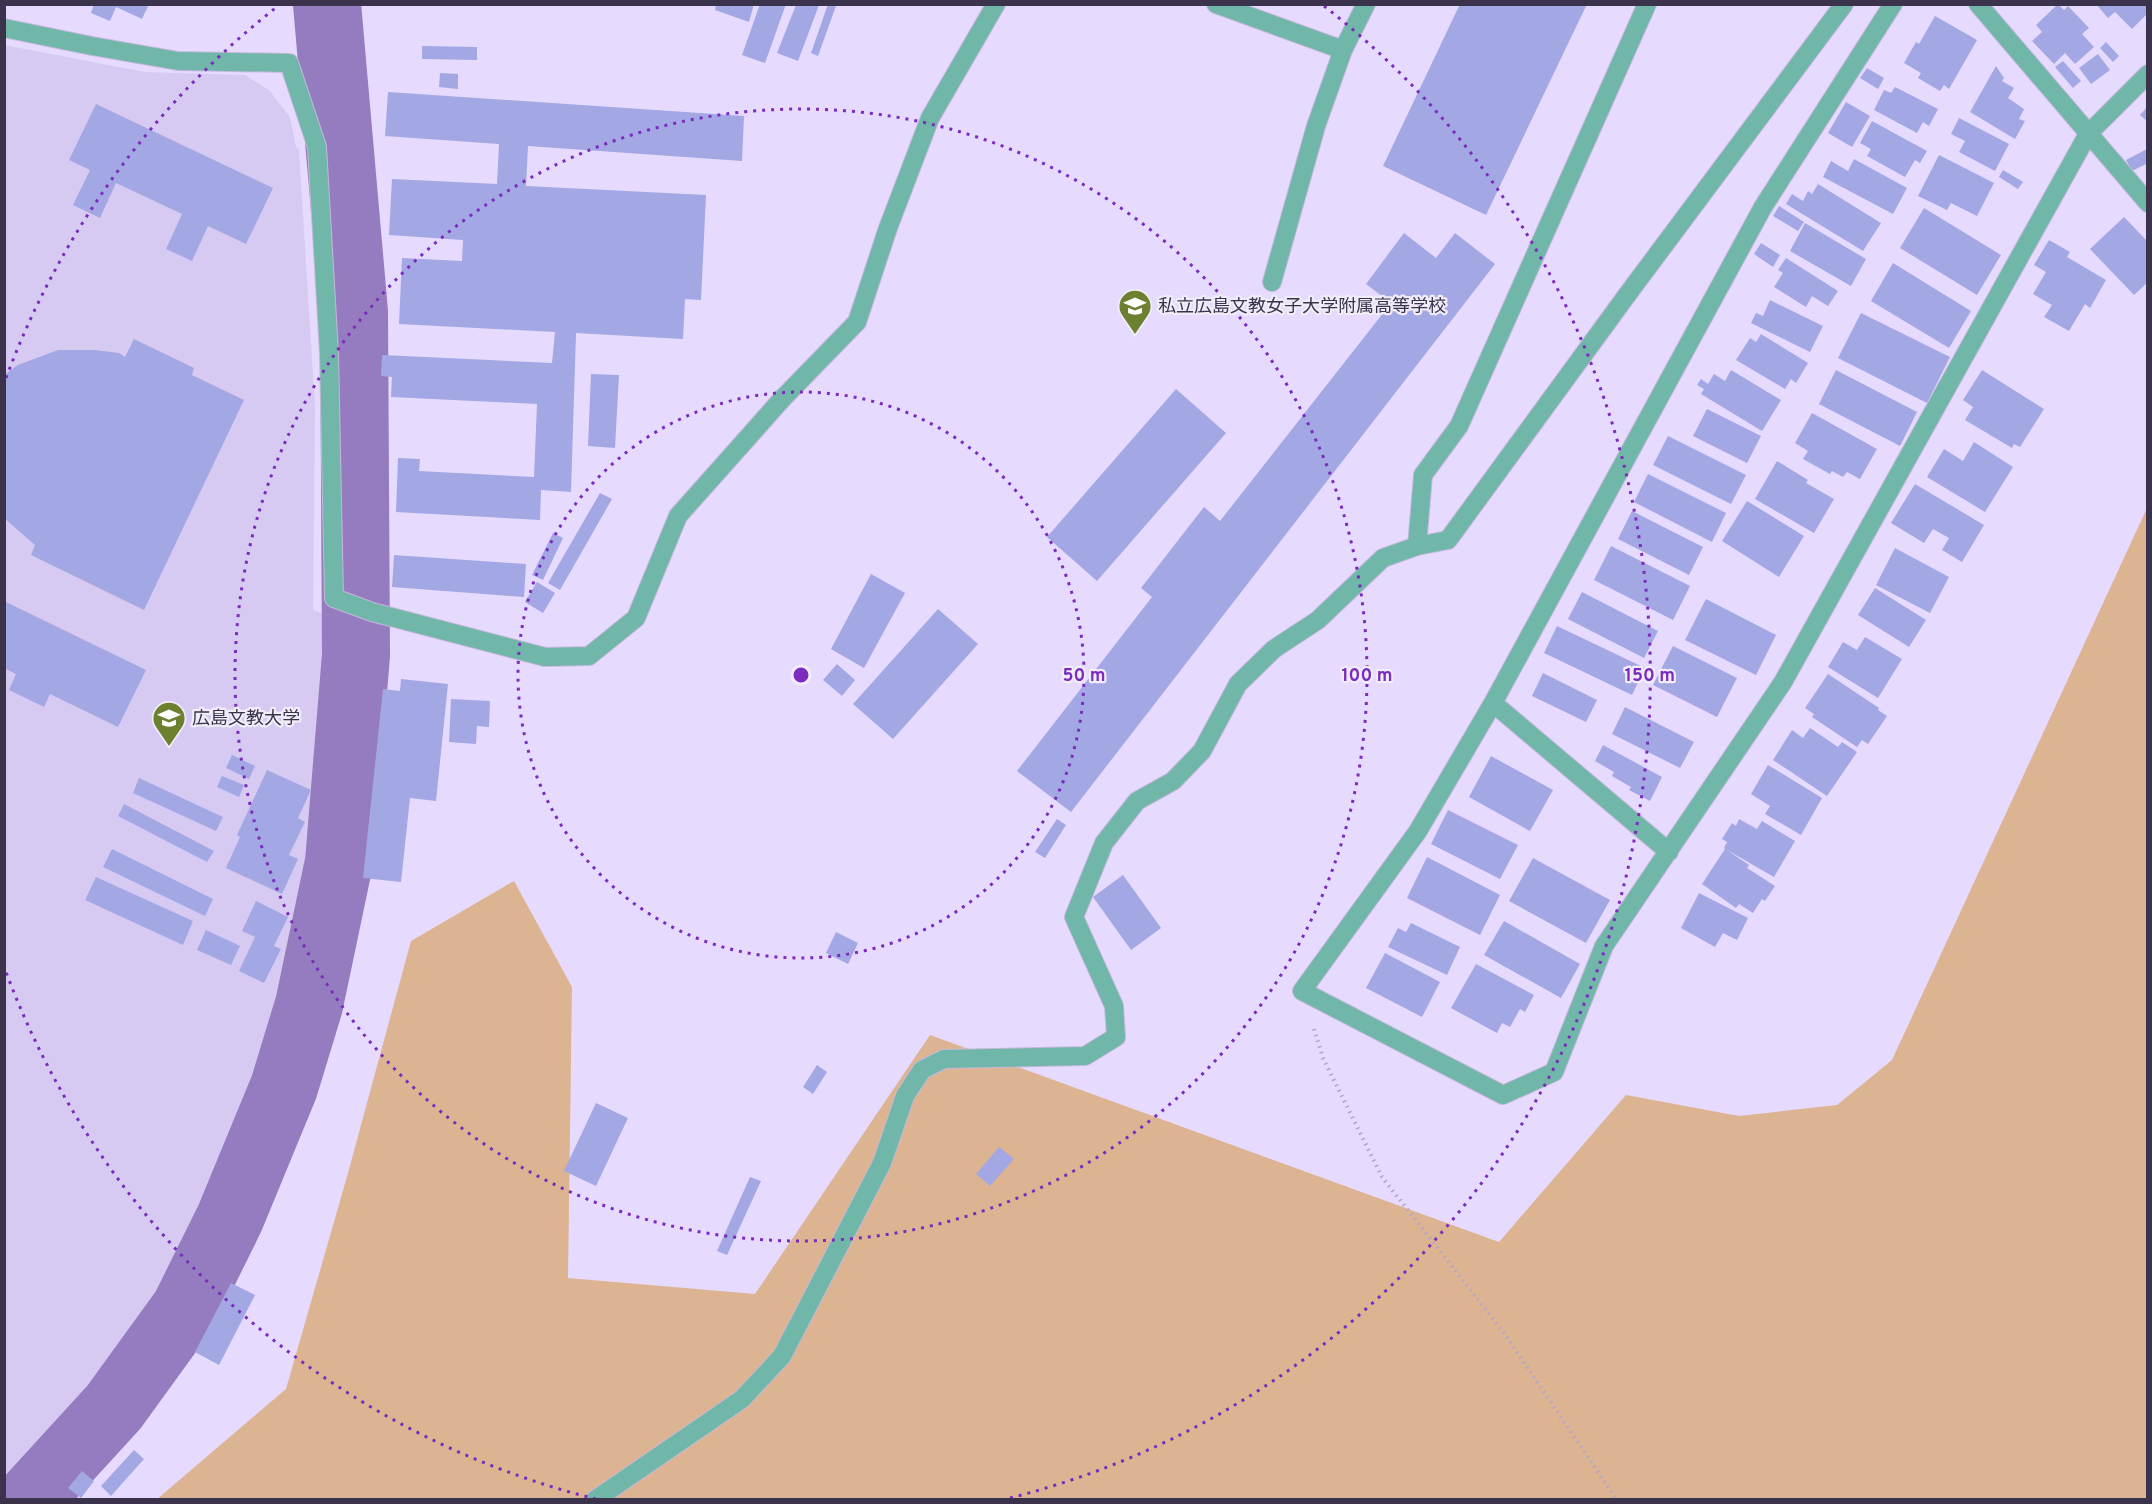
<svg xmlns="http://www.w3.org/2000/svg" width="2152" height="1504" viewBox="0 0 2152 1504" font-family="Overpass,'Noto Sans JP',sans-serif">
  <rect width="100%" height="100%" fill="#e6daff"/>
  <path fill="#d7caf2" d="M4,45L145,72L245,75L269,90L290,117L296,147L299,150L315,407L313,610L340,620L326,873L289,1043L232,1187L187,1289L136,1362L20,1500L4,1499Z"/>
  <path fill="#ddb492" d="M2147,508V1499L156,1500L286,1389L348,1173L411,941L514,881L572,987L568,1278L755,1294L930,1035L1499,1242L1626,1095L1739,1116L1837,1105L1892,1060Z"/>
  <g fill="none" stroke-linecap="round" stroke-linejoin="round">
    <path stroke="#957bbf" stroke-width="68" d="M29,1500L114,1407L185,1309L230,1218L284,1087L309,1005L339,862L356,655L354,312L327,4"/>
  </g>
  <path fill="#a3a7e3" d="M94,4H149L142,19L116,7L110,21L91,13Z
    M716,4H754L749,22L715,10Z
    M760,4H786L765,63L742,55Z
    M828,4L836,6L818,56L811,53Z
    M1460,4H1587L1486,215L1383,166Z
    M2058,4L2064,10L2068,6L2089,28L2082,34L2094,47L2075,64L2065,53L2054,64L2032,41L2042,32L2036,25Z
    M2096,4H2148V13L2132,29L2115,12L2108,18Z
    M796,5H819L798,61L777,53Z
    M1935,16L1977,40L1949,89L1944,85L1940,91L1918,78L1921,73L1904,63L1916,42L1919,44Z
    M2106,42L2119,56L2113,62L2100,48Z
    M422,46L477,47V60L422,59Z
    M2098,54L2110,70L2091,84L2079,68Z
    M2063,61L2081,81L2073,88L2055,67Z
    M1996,66L2004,78L2002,81L2014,88L2008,98L2024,109L2019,119L2025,121L2015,139L1970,112Z
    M1867,68L1884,78L1878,89L1860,78Z
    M440,73L458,74V89L439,87Z
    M1895,87L1938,109L1929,126L1923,122L1917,133L1874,110L1884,90L1891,93Z
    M388,92L744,116L742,161L528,146L526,186L706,195L701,300L685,299L683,339L576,333L571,492L541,490L540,520L396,512L398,458L420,459L419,471L534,477L537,404L391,397L392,377L381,376L382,355L552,363L555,332L399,324L402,258L462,261L463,240L389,235L392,179L497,184L499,144L385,136Z
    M1846,102L1870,116L1852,147L1828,133Z
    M96,104L273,188L246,244L208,226L192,261L166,249L182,214L116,183L100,218L73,205L90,170L69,160Z
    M2148,106V122L2140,115Z
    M1959,118L2009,144L1995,171L1959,152L1965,141L1951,134Z
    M1872,121L1927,151L1920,163L1915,160L1905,177L1867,156L1871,149L1860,143Z
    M2147,149L2148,163L2132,171L2126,160Z
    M1939,155L1994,183L1977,216L1951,203L1947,210L1918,196Z
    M1854,159L1907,188L1893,214L1823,177L1831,161L1848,171Z
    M2003,170L2023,182L2018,189L1999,177Z
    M1818,184L1881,223L1863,251L1786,204L1792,194L1803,201L1808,191L1812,194Z
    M1779,206L1804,222L1798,231L1773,216Z
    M1924,208L2001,255L1977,295L1900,248Z
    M2124,217L2148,242V282L2134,295L2090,249Z
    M1805,223L1866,259L1851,286L1790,251Z
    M1404,233L1436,258L1455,233L1495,264L1071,812L1017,771L1152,597L1141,588L1204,507L1220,521L1391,303L1366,284Z
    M2049,240L2070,252L2067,257L2106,280L2090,308L2085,304L2069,331L2044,317L2052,305L2033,294L2046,272L2034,265Z
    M1761,243L1780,255L1773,267L1754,254Z
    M1786,258L1838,291L1828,306L1812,296L1806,307L1774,287L1783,273L1778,270Z
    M1893,263L1971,311L1949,348L1871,301Z
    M1770,300L1823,326L1810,352L1751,323L1756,313L1763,316Z
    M1861,313L1950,357L1927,403L1838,358Z
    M1761,334L1808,363L1796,383L1791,379L1785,389L1736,360L1750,338L1756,342Z
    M134,339L194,368L192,375L244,400L144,610L31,555L35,545L4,518V375L18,365L58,350H94L119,353L125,357Z
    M1731,370L1781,400L1762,431L1701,394L1704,389L1697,385L1701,379L1708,384L1714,374L1725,381Z
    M1836,370L1917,412L1900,446L1819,404Z
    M1982,370L2044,409L2020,447L2014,444L2012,448L1965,420L1973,407L1963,400Z
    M591,374L619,375L615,448L588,446Z
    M1176,389L1226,433L1097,581L1047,537Z
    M1707,409L1761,436L1747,463L1693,436Z
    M1812,413L1877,449L1860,479L1847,472L1843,477L1832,471L1830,474L1803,459L1808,451L1795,443Z
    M1668,436L1746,475L1731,504L1653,465Z
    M1974,442L2013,467L1985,512L1927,477L1944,449L1963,461Z
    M1777,461L1808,480L1806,483L1834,499L1814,533L1755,499Z
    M1648,474L1726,513L1712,542L1634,502Z
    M1915,484L1984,525L1962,562L1942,550L1949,538L1933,529L1924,543L1891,523Z
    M600,493L612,499L560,590L548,583Z
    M1747,501L1804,536L1779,577L1722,541Z
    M1632,511L1703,547L1689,575L1618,539Z
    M553,533L563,538L543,580L532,575Z
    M1611,546L1690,586L1673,620L1594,580Z
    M1895,548L1949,577L1930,613L1876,585Z
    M394,555L526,564L524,597L392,587Z
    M871,574L905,593L864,668L831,649Z
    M537,582L555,593L543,613L525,602Z
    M1875,588L1926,620L1909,647L1858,615Z
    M1582,592L1658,631L1644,658L1568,619Z
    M1706,599L1776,635L1756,675L1685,640Z
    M4,601L146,670L118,727L50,694L44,707L9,690L16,674L4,668Z
    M938,609L978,644L893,739L853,704Z
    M1557,626L1645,668L1632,695L1544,653Z
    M1865,637L1902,659L1878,698L1828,667L1843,642L1857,650Z
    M1673,646L1737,678L1717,717L1653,685Z
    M837,664L855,680L842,696L823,680Z
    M1543,673L1597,700L1586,722L1532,696Z
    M1828,674L1879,708L1878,710L1887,716L1868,744L1862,740L1857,747L1812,717L1814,714L1805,708Z
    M401,679L448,684L436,801L410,798L401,882L363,878L383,689L400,691Z
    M451,699L490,701L489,727L477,726L476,744L449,742Z
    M1625,707L1694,742L1680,768L1612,734Z
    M1810,728L1838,747L1842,742L1857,752L1827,796L1773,760L1792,730L1803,738Z
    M1603,745L1662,777L1650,801L1629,790L1631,787L1612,776L1614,772L1595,761Z
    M232,755L255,766L249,779L226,768Z
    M1491,756L1553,790L1530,831L1469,797Z
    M1768,765L1822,798L1801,835L1765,814L1770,806L1751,794Z
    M267,770L311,790L298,818L305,822L289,855L298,859L282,894L226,868L240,837L237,835Z
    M222,776L244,785L239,797L217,787Z
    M139,778L223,817L216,831L133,793Z
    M124,804L214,851L207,862L118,816Z
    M1448,810L1518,845L1500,879L1431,844Z
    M1057,819L1066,825L1045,858L1035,852Z
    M1739,819L1757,829L1762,821L1795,841L1774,877L1727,850L1749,865L1747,868L1775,886L1765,901L1762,899L1753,913L1739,904L1736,908L1702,884L1725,849L1724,848L1727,842L1722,839L1732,823L1736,826Z
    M112,849L213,899L205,916L103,867Z
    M1427,857L1500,895L1480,935L1407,898Z
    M1533,858L1610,900L1586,943L1509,901Z
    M1123,875L1161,928L1131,950L1093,897Z
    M96,877L193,921L183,945L85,900Z
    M1699,893L1748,918L1737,940L1723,933L1715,947L1681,928Z
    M256,901L288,917L274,946L281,949L264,983L239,971L255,937L242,931Z
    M1504,921L1580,964L1561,998L1484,955Z
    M1411,923L1460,947L1447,975L1388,947L1398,928L1406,932Z
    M206,930L240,946L231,965L197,950Z
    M836,932L858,943L848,964L826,953Z
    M1385,953L1440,982L1422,1017L1366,988Z
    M1476,964L1534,995L1525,1012L1520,1009L1510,1027L1502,1023L1497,1033L1451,1008Z
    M817,1065L827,1072L813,1094L803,1087Z
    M596,1103L628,1118L596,1186L564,1171Z
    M999,1147L1014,1159L990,1186L976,1174Z
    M750,1177L761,1181L727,1255L717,1251Z
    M231,1283L255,1295L219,1365L195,1352Z
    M134,1450L144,1459L111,1496L101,1486Z
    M82,1471L94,1481L81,1498L68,1488Z"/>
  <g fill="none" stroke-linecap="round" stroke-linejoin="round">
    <defs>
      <path id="street" d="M1216,4L1343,50
        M1893,4L1763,207L1493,703L1418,831L1302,991L1503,1095L1554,1072L1604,946L1783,682L2088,134L2148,74
        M1978,4L2148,203
        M4,28L92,46L178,61L289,63L317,147L329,353L334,598L372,612L545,657L589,656L636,618L678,516L783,398L857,322L888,228L930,118L996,4
        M1272,282L1316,126L1343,50L1366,4
        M1417,546L1423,475L1459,426L1647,4
        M1493,703L1669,852
        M595,1500L742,1399L782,1356L882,1163L905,1096L922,1070L944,1059L1085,1056L1116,1037L1114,1006L1074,917L1104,843L1137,801L1173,781L1202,751L1238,684L1274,649L1318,620L1383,558L1417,546L1448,540L1627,295L1844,4"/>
    </defs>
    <use href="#street" stroke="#c4b8db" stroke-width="20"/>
    <path stroke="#b1a6c7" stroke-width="4" stroke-dasharray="1.5 4.5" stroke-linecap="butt" d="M1314,1029L1323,1058L1382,1177L1504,1333L1617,1500"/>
    <use href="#street" stroke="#70b6a9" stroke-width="18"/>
  </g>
  <g fill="none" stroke="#7b2cbf" stroke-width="3" stroke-dasharray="3 6">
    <circle cx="801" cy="675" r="283"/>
    <circle cx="801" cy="675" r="566"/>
    <path d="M596 1499A849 849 0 0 1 6 972M6 378A849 849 0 0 1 278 6M1324 6A849 849 0 0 1 1006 1499"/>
  </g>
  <defs>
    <symbol id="school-pin" viewBox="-11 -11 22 30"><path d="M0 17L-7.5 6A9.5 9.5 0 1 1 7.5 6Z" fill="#6d8030" stroke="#f0ecf8"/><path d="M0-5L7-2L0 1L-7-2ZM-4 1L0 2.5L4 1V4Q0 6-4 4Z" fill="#fff"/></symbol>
    <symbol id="university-pin" viewBox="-11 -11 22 30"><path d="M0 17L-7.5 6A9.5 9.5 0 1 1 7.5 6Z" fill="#6d8030" stroke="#f0ecf8"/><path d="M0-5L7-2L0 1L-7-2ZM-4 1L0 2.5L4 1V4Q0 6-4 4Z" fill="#fff"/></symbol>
  </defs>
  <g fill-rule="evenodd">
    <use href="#school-pin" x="1116" y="287" width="38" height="52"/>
    <use href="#university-pin" x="150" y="699" width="38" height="52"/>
  </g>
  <g text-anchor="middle" stroke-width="4.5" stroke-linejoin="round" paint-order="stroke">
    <g font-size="18" fill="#3b324b" stroke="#f0ecf8" text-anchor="start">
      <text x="1158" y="312">私立広島文教女子大学附属高等学校</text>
      <text x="192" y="724">広島文教大学</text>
    </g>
  </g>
  <circle cx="801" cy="675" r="9" fill="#7b2cbf" stroke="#f0ecf8" stroke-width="3"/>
  <g font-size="18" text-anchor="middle" font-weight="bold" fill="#7b2cbf" stroke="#f0ecf8" stroke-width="4.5" stroke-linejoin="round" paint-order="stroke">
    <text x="1084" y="681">50 m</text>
    <text x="1367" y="681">100 m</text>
    <text x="1650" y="681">150 m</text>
  </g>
  <rect width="2152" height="1504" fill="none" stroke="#3b324b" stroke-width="12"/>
</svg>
